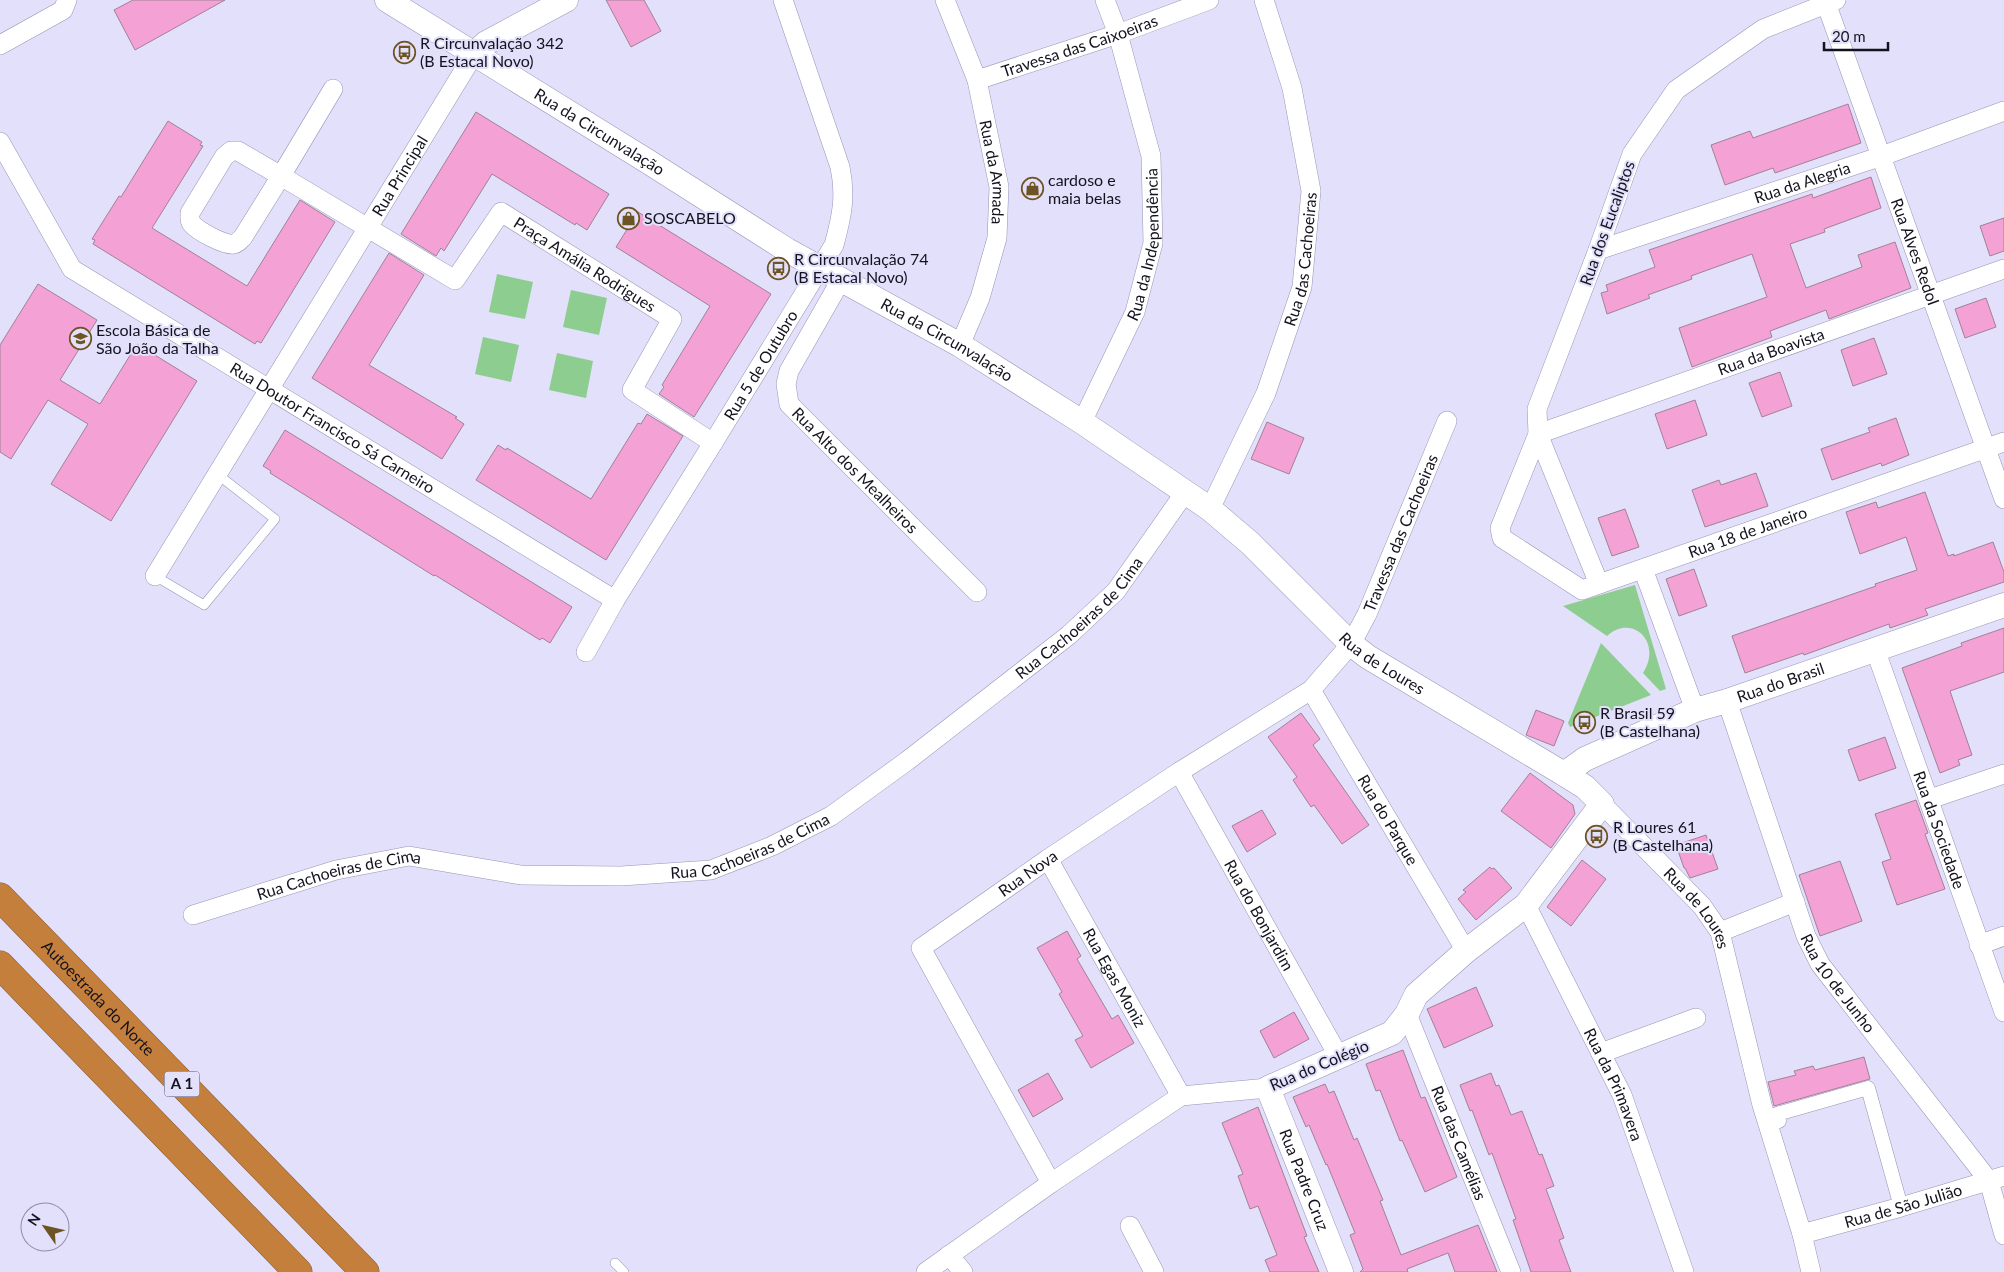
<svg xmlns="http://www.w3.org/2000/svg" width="2004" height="1272" viewBox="0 0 2004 1272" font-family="Lato,sans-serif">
  <rect width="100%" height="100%" fill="#e2e0fb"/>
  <path fill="#8dce90" d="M497,274L533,282L525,319L489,312Z
    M571,290L607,298L599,335L563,327Z
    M483,337L519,345L511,382L475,374Z
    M557,353L593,361L586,398L549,390Z
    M1635,585L1666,689L1660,691L1643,673C1663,642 1632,613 1607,636L1563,606Z
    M1601,643L1651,695L1570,727L1568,723Z"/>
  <path fill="#f4a1d5" stroke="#a18294" d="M133,0H225L135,50L114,10Z
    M606,0H644L661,31L631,47Z
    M1848,104L1861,143L1775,173L1773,168L1725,185L1711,145L1750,131L1753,138Z
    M476,112L609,194L587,230L576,223L575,225L492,174L444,251L441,248L436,256L401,234Z
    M168,121L202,142L200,145L203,146L152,228L247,286L300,200L335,222L261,343L257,341L255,344L93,244L95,240L92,239L119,196L121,197Z
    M1871,177L1881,208L1824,229L1825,232L1790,244L1806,288L1862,267L1858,255L1895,242L1911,288L1829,319L1826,310L1770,331L1772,337L1692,367L1679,328L1767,297L1752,254L1691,276L1692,279L1648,295L1650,298L1607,314L1601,293L1608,291L1606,285L1655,267L1649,250L1812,194L1813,198Z
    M638,212L771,294L694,417L659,394L664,387L662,385L710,306L616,247Z
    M2004,218V251L1990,256L1980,226Z
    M389,253L424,275L369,365L457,417L455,418L464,424L442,459L312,378Z
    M38,284L97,320L60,380L100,404L137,344L197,381L111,521L51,484L88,424L48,400L11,459L0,452V345Z
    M1986,298L1996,327L1965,338L1955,309Z
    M1874,338L1887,374L1853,386L1841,350Z
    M1780,372L1792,406L1762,417L1749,383Z
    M1695,400L1707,435L1667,449L1655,414Z
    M647,414L683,436L606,560L476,480L498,445L506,450L507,448L591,499L638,423L641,424Z
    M1896,418L1909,455L1882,466L1881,463L1832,480L1821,449L1870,432L1868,428Z
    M1267,422L1304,438L1289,474L1251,459Z
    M285,430L572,607L550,643L542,638L540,640L435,575L434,576L270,473L271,471L263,466Z
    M1756,473L1768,506L1705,527L1692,490L1719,480L1721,485Z
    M1925,492L1948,556L1954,554V556L1993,542L2004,572V582L1925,609L1928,615L1890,628L1889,624L1804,655L1803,653L1745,673L1732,636L1876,586L1875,584L1917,570L1906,537L1860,554L1846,512L1876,502L1878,508Z
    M1625,509L1639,547L1612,556L1598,518Z
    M1694,569L1707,606L1679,616L1666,579Z
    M2004,628V672L1950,691L1972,755L1958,760L1960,765L1940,773L1902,668L1962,646L1961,643Z
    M1536,710L1564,721L1554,746L1526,735Z
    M1301,713L1320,739L1313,745L1369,825L1342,844L1314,805L1311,807L1293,780L1297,777L1268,737Z
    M1885,737L1896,768L1859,781L1848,750Z
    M1530,773L1573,805L1575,814L1551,848L1501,811Z
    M1916,800L1928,833L1925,834L1945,889L1897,905L1882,862L1891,859L1875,814Z
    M1262,810L1276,834L1247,852L1232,826Z
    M1706,835L1718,869L1690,878L1685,868H1684L1676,845Z
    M1582,860L1606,879L1571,926L1547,907Z
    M1840,861L1862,921L1820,936L1799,875Z
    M1490,867L1492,869L1494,868L1512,888L1476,920L1458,899L1466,892L1463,890Z
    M1067,931L1081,956L1077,959L1112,1019L1118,1015L1134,1043L1091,1068L1075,1040L1083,1036L1059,994L1062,992L1037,948Z
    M1476,987L1493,1026L1444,1048L1427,1009Z
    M1294,1012L1309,1039L1274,1058L1260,1031Z
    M1403,1050L1421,1098L1425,1097L1457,1177L1425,1192L1402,1140L1400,1141L1380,1090L1376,1091L1366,1064Z
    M1864,1057L1870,1079L1774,1106L1768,1082L1796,1075L1794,1071L1813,1066L1815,1070Z
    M1048,1073L1063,1099L1033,1117L1018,1090Z
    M1491,1073L1496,1086L1499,1085L1511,1115L1522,1111L1539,1155L1542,1154L1554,1186L1546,1189L1564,1238L1559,1240L1571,1272H1531L1513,1220L1516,1219L1492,1153L1489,1155L1472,1110L1470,1111L1460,1085Z
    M1325,1084L1329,1093L1334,1091L1354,1140L1357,1138L1383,1200L1380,1201L1401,1255L1478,1225L1497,1272H1455L1448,1253L1407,1269L1408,1272H1360L1363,1269L1350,1235L1355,1233L1327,1164L1326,1165L1309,1125L1306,1127L1293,1097Z
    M1258,1107L1307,1236L1304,1237L1319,1272H1270L1265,1260L1277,1255L1258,1206L1250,1209L1238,1176L1243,1174L1222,1123Z"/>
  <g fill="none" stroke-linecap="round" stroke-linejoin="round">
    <defs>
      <path id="service" d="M155,576L204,605L275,519L217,474
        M615,1263L624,1272"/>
      <path id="pedestrian" d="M1768,1125L1779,1121L1777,1114L1868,1088L1901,1207"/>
      <g id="minor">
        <path id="s1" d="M945,0L977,80L999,187L997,238L980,298L960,345"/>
        <path id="s2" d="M1836,0L1763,29L1676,90L1632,154L1598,250L1537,409L1538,434L1500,528L1502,538L1582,590L2004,442"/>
        <path id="s3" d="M1826,3L2004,499"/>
        <path d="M0,45L63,10L67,0"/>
        <path id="s4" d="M977,80L1118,34L1209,0"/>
        <path id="s5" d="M333,89L281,176L455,280L501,212L672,319L632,390L713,443"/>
        <path id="s6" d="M0,142L72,269L615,600"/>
        <path d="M231,151H238L281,176L243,237C240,240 238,243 234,244C225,246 198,231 192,224C189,221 190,216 190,213L224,157Z"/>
        <path id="s7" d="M1598,250L1882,156L2004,111"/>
        <path id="s8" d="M841,280L789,371L786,384L789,404L977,592"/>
        <path id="s9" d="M1082,422L1135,312L1153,243L1151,156L1118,34L1105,0"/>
        <path id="s10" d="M1210,509L1266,393L1302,287L1311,191L1292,88L1264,0"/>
        <path d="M1643,569L1695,710"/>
        <path id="s11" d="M155,576L474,54"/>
        <path id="s12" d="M1599,584L1538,434L2004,269"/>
        <path id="s13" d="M1875,649L2004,1012"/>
        <path id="s14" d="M586,652L615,600L713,443L834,245C842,216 846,196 840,167L783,0"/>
        <path id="s15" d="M1311,690L1466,951"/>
        <path id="s16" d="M1727,701L1806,936L1820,964L1989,1181L2004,1235"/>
        <path id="s17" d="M1179,772L1339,1057"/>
        <path d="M1930,799L2004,774"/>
        <path id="s18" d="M1602,804L1702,906L1720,932L1762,1105L1802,1234L1811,1272"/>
        <path id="s19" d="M1048,859L1181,1096"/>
        <path id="s20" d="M1526,905L1622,1095L1684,1272"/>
        <path id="s21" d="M193,915L336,870L409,856L521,875L621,876L711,870L772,846L831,816L907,761L1069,635L1116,591L1186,491"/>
        <path d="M1720,932L1795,902"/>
        <path d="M1979,945L2004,936"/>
        <path id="s22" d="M1407,1014L1511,1272"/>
        <path d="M1601,1053L1696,1018"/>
        <path id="s23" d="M1051,1183L921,948L1048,859L1179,772L1311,690L1351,644L1367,614L1447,421"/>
        <path d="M1130,1226L1154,1272"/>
        <path id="s24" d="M1802,1234L1901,1207L2004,1176"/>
        <path d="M949,1255L963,1272"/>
        <path d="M926,1272L1051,1183L1181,1096L1268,1088"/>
      </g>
      <g id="tertiary">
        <path id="s25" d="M387,0L647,161L787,250L960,345L1082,422L1210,509L1250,543L1351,644L1368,657L1564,774L1585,787L1602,804L1526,905L1466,951L1416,995L1407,1014L1392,1033L1268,1088L1341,1272"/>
        <path d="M474,54L486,43L566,0"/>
        <path id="s26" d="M1564,774L1585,759L1695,710L1727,701L2004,605"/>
      </g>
      <g id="motorway">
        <path id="s27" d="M0,897L365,1272"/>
        <path d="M0,965L298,1272"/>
      </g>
    </defs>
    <use href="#service" stroke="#9794b4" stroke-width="10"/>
    <use href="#pedestrian" stroke="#9794b4" stroke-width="15"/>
    <use href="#minor" stroke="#9794b4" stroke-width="20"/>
    <use href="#tertiary" stroke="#9794b4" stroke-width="25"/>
    <use href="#motorway" stroke="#865932" stroke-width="29"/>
    <use href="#service" stroke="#fff" stroke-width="9"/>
    <use href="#pedestrian" stroke="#fff" stroke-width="14"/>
    <use href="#minor" stroke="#fff" stroke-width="19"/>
    <use href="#tertiary" stroke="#fff" stroke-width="24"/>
    <use href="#motorway" stroke="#c47f3c" stroke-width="28"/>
  </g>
  <defs>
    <symbol id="bus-ring" viewBox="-11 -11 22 22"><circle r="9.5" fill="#e2e0fb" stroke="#6e5425" stroke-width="1.5"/><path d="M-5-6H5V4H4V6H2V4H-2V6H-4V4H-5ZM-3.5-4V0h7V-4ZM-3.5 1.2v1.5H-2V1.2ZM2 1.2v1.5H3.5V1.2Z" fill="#6e5425"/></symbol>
    <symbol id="shop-ring" viewBox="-11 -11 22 22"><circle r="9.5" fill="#e2e0fb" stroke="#6e5425" stroke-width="1.5"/><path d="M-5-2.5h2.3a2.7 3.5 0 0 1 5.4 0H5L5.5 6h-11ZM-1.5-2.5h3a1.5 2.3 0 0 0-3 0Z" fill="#6e5425"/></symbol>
    <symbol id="school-ring" viewBox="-11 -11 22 22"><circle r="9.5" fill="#e2e0fb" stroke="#6e5425" stroke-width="1.5"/><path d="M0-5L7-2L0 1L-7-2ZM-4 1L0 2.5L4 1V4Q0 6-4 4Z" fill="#6e5425"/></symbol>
  </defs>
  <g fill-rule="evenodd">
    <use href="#bus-ring" x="392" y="40" width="25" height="25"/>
    <use href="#shop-ring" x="1020" y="176" width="25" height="25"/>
    <use href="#shop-ring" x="616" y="206" width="25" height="25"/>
    <use href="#bus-ring" x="766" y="256" width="25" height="25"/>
    <use href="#school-ring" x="68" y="326" width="25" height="25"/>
    <use href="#bus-ring" x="1572" y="710" width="25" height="25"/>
    <use href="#bus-ring" x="1584" y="824" width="25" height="25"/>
  </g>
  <g text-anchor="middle" stroke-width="4" stroke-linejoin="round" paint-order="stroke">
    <rect fill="#e2e0fb" stroke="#525060" stroke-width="1" x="164.5" y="1071.5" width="35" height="25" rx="4"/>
    <g font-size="15" font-weight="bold" fill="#14121e">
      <text x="182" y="1089">A 1</text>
    </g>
    <g font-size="16" fill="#14121e" stroke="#e2e0fb" text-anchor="start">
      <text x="420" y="49">R Circunvalação 342<tspan x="420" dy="18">(B Estacal Novo)</tspan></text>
      <text x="1048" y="186">cardoso e<tspan x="1048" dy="18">maia belas</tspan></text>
      <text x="644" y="224">SOSCABELO</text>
      <text x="794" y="265">R Circunvalação 74<tspan x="794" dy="18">(B Estacal Novo)</tspan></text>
      <text x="96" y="336">Escola Básica de<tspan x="96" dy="18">São João da Talha</tspan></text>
      <text x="1600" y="719">R Brasil 59<tspan x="1600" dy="18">(B Castelhana)</tspan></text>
      <text x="1613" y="833">R Loures 61<tspan x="1613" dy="18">(B Castelhana)</tspan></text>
    </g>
    <g font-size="16" fill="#14121e" stroke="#e2e0fb">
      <text dy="6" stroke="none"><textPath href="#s4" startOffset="108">Travessa das Caixoeiras</textPath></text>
      <text dy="6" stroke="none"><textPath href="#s25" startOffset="250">Rua da Circunvalação</textPath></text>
      <text dy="6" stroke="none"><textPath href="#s1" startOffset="180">Rua da Armada</textPath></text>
      <text dy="6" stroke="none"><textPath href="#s11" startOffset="469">Rua Principal</textPath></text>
      <text dy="6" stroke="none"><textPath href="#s7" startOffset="215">Rua da Alegria</textPath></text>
      <text transform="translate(1607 223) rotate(-70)" y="6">Rua dos Eucaliptos</text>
      <text dy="6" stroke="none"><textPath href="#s9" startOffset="191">Rua da Independência</textPath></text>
      <text dy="6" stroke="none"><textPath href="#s3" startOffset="264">Rua Alves Redol</textPath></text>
      <text dy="6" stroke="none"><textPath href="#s10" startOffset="268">Rua das Cachoeiras</textPath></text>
      <text dy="6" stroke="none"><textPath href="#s5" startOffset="485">Praça Amália Rodrigues</textPath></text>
      <text dy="6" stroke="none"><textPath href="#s25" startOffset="655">Rua da Circunvalação</textPath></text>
      <text dy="6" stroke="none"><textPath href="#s12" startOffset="409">Rua da Boavista</textPath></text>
      <text dy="6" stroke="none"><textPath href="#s14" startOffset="336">Rua 5 de Outubro</textPath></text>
      <text dy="6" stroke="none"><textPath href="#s6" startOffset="451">Rua Doutor Francisco Sá Carneiro</textPath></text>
      <text dy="6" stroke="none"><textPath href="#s8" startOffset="232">Rua Alto dos Mealheiros</textPath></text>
      <text dy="6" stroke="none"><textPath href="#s2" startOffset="942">Rua 18 de Janeiro</textPath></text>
      <text dy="6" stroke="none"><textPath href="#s23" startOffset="919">Travessa das Cachoeiras</textPath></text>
      <text dy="6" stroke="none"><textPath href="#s21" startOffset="978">Rua Cachoeiras de Cima</textPath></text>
      <text dy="6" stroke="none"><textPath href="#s25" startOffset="1200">Rua de Loures</textPath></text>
      <text dy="6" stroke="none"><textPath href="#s26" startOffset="236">Rua do Brasil</textPath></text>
      <text dy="6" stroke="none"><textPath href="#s15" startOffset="151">Rua do Parque</textPath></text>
      <text dy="6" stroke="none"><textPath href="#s13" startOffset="192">Rua da Sociedade</textPath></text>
      <text dy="6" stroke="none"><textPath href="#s21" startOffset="572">Rua Cachoeiras de Cima</textPath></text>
      <text dy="6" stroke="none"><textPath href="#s23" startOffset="399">Rua Nova</textPath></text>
      <text dy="6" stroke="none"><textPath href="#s21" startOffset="152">Rua Cachoeiras de Cima</textPath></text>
      <text dy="6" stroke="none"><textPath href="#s18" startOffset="142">Rua de Loures</textPath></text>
      <text dy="6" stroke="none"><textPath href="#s17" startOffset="164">Rua do Bonjardim</textPath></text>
      <text dy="6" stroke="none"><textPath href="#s19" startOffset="136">Rua Egas Moniz</textPath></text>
      <text dy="6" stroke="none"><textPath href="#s16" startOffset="305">Rua 10 de Junho</textPath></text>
      <text dy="6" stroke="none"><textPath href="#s27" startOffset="141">Autoestrada do Norte</textPath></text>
      <text transform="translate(1319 1065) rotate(-23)" y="6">Rua do Colégio</text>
      <text dy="6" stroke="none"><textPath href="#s20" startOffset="200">Rua da Primavera</textPath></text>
      <text dy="6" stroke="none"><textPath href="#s22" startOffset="139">Rua das Camélias</textPath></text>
      <text dy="6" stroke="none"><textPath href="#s25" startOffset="2010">Rua Padre Cruz</textPath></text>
      <text dy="6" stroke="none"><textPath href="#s24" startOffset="105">Rua de São Julião</textPath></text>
    </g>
  </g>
  <g transform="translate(45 1227) rotate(304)"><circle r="24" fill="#e2e0fb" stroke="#908ea3"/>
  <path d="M0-4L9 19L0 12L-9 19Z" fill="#6e5425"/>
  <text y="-8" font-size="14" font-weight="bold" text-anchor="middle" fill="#14121e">N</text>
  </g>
  <path d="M1824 42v8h64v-8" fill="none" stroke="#14121e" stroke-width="2.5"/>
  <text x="1832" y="42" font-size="15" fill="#14121e" stroke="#e2e0fb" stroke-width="4" paint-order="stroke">20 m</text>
</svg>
